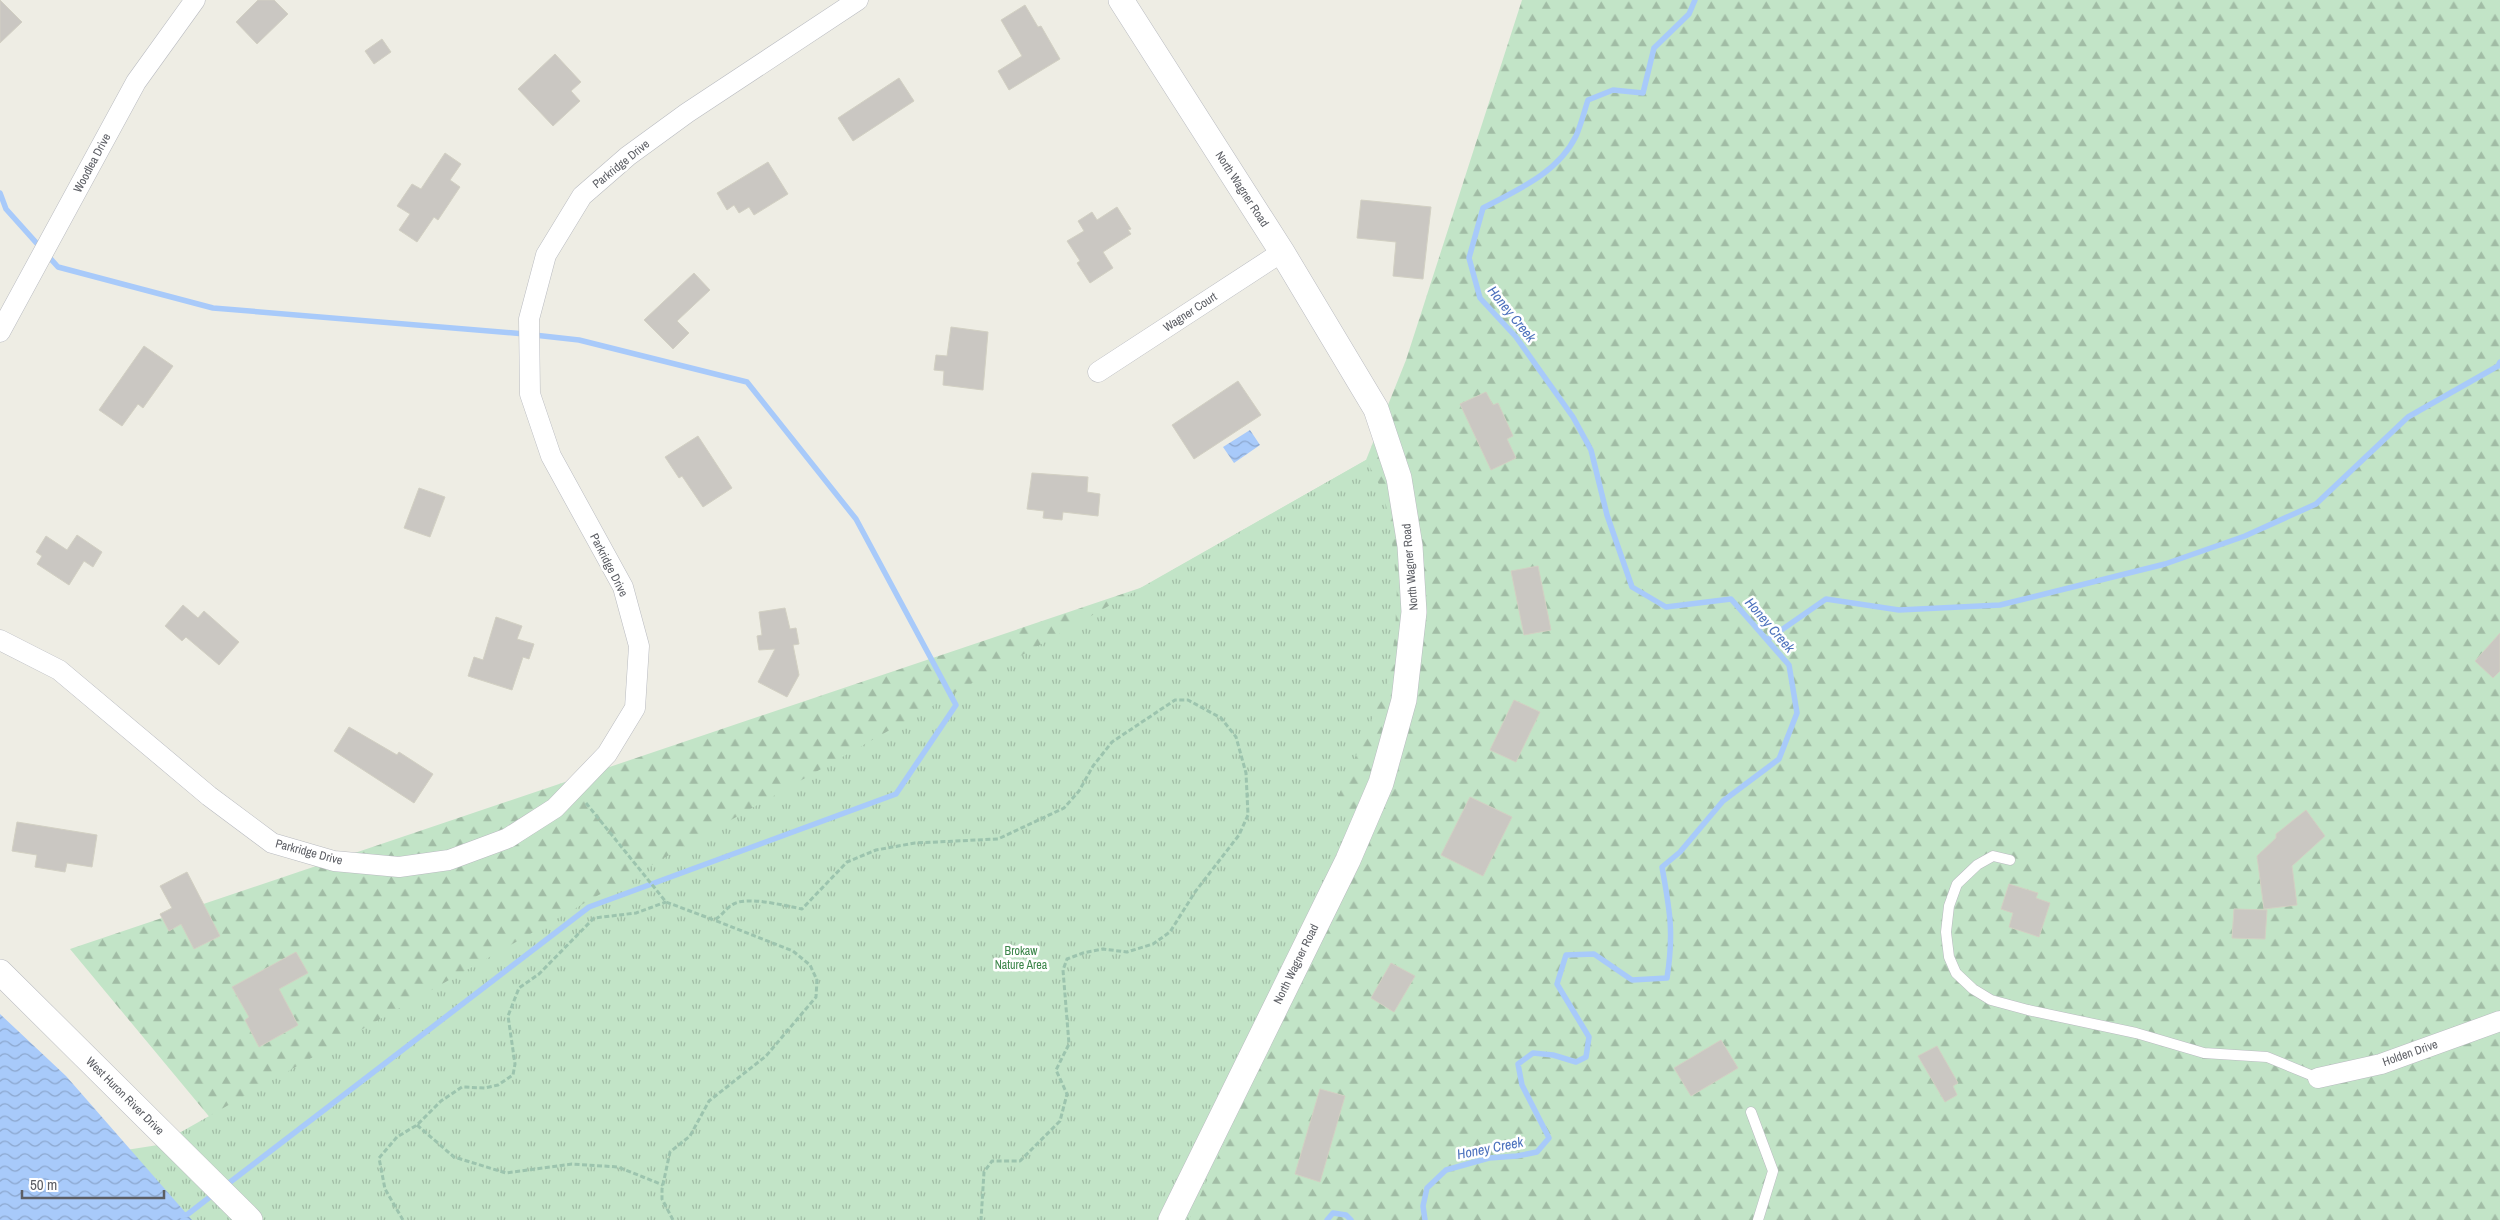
<svg xmlns="http://www.w3.org/2000/svg" width="2500" height="1220" viewBox="0 0 2500 1220" font-family="'Archivo Narrow',sans-serif">
  <defs>
    <pattern id="forest-firs" width="22" height="20" patternUnits="userSpaceOnUse" patternTransform="scale(1.25)"><rect width="22" height="20" fill="#c2e4c7"/><path d="M5 1l3.5 6h-7zM16 11l3.5 6h-7z" fill="#a1bca5"/></pattern>
    <pattern id="park-tufts" width="24" height="20" patternUnits="userSpaceOnUse" patternTransform="scale(1.25)"><rect width="24" height="20" fill="#c2e4c7"/><path d="M3 7l-1-3M5 7V3M7 7l1-3M15 17l-1-3M17 17v-4M19 17l1-3" fill="none" stroke="#a1bca5"/></pattern>
    <pattern id="water-waves" width="16" height="10" patternUnits="userSpaceOnUse" patternTransform="scale(1.25)"><rect width="16" height="10" fill="#a8cafa"/><path d="M0 5q4-4 8 0t8 0" fill="none" stroke="#8ca7ce"/></pattern>
  </defs>
  <rect width="100%" height="100%" fill="#eeede4"/>
  <path fill="url(#forest-firs)" d="M1522,0H2500V1220H295L70,949L1143,587L1366,460L1406,360Z"/>
  <path fill="url(#park-tufts)" d="M1366,460L1383,492L1389,518L1397,586L1395,634L1388,682L1334,806L1368,827L1189,1220H135L126,1150L158,1145Z"/>
  <path fill="url(#water-waves)" d="M1250,430L1260,445L1234,463L1223,447Z
    M0,1014L66,1076L192,1220H0Z"/>
  <g fill="none" stroke-linecap="round" stroke-linejoin="round">
    <path stroke="#a8cafa" stroke-width="5.5" d="M0,193L6,209L58,267L213,308L525,334
      M1767,640L1826,599L1899,610L2000,605L2165,564L2245,536L2316,504L2408,417L2498,366L2500,362
      M225,1186L589,907L896,794L956,705L856,519L747,382L579,340L534,335
      M182,1216L188,1214L215,1193
      M1327,1220L1333,1213L1346,1215L1351,1220
      M1425,1220L1423,1206L1427,1188L1446,1170L1489,1158L1517,1156L1537,1152L1549,1138L1522,1085L1518,1064L1533,1053L1553,1055L1576,1062L1586,1057L1589,1037L1557,984L1566,955L1594,954L1632,980L1667,978C1674,933 1670,911 1662,867L1680,852L1723,801L1779,759L1797,713L1789,665L1731,599L1666,607L1632,587L1607,515L1591,450L1573,417L1516,337L1480,298L1469,258L1483,208C1517,190 1558,173 1576,136C1581,125 1584,112 1588,100L1613,90L1643,93L1654,48L1689,14L1695,0"/>
  </g>
  <path fill="#cac7c2" stroke="#d2d0c3" d="M0,0L22,22L0,43Z
    M258,0H274L288,14L257,44L236,22Z
    M1025,5L1038,27L1041,26L1060,59L1009,90L998,71L1022,56L1001,20Z
    M382,39L391,52L374,64L365,51Z
    M555,54L581,82L571,91L580,101L553,126L518,89Z
    M899,78L914,101L853,141L838,118Z
    M445,153L461,164L450,180L460,187L438,220L434,217L417,242L399,230L410,214L397,206L412,184L421,189Z
    M768,162L788,194L754,215L749,207L739,213L734,205L727,210L717,193Z
    M1361,200L1431,207L1423,279L1393,276L1396,242L1357,238Z
    M1117,207L1131,229L1128,230L1131,234L1103,252L1113,268L1090,283L1077,263L1080,261L1067,241L1084,231L1078,221L1092,212L1097,220Z
    M694,273L710,290L677,321L689,333L673,349L644,320Z
    M951,327L988,332L983,390L943,385L944,371L934,370L936,355L947,356Z
    M144,346L173,366L143,408L138,404L122,426L99,410Z
    M1238,381L1261,415L1194,459L1172,425Z
    M1486,392L1493,405L1498,403L1513,436L1507,439L1516,458L1491,470L1460,404Z
    M698,436L732,488L703,507L682,476L679,478L665,457Z
    M1032,473L1088,477L1087,492L1100,494L1098,516L1063,512L1062,520L1043,518L1044,511L1027,509Z
    M419,488L445,497L430,537L404,528Z
    M77,535L102,552L93,567L84,561L69,585L37,564L42,556L36,552L46,536L67,550Z
    M1538,566L1551,630L1524,635L1511,571Z
    M183,605L198,618L204,611L239,642L219,665L186,637L182,641L165,626Z
    M785,608L790,629L796,628L799,644L793,645L799,675L787,697L758,682L775,649L759,650L757,636L762,635L759,612Z
    M496,617L522,626L517,639L534,644L529,659L523,657L512,690L468,676L474,657L483,660Z
    M2500,633V671L2493,678L2475,661Z
    M1514,700L1540,712L1516,762L1490,750Z
    M349,727L397,755L399,752L433,774L414,803L334,751Z
    M1470,797L1512,817L1483,876L1441,855Z
    M2306,810L2325,836L2292,866L2297,905L2264,909L2257,856L2276,838V834Z
    M17,822L97,835L92,867L67,863L65,872L35,867L37,855L12,851Z
    M187,872L220,936L194,949L181,924L169,931L160,914L172,908L160,886Z
    M2009,884L2038,893L2036,898L2050,903L2039,937L2009,927L2013,913L2001,909Z
    M2234,909L2267,910L2265,939L2232,938Z
    M296,952L308,973L279,989L298,1025L259,1047L245,1020L249,1017L232,987Z
    M1391,963L1415,976L1394,1012L1371,998Z
    M1721,1040L1738,1068L1691,1096L1674,1068Z
    M1937,1046L1958,1083L1953,1086L1957,1095L1945,1102L1918,1056Z
    M1320,1089L1345,1096L1320,1182L1295,1174Z"/>
  <g fill="none" stroke-linecap="round" stroke-linejoin="round">
    <defs>
      <path id="service" d="M2010,860L1993,856L1977,865L1957,884L1949,906L1946,932L1949,957L1956,973L1973,989L1991,1000L2028,1010L2136,1033L2204,1053L2267,1057L2318,1078
        M1751,1112L1773,1171L1758,1220"/>
      <path id="minor" d="M0,332L136,82L195,0
        M1098,372L1282,252
        M0,640L59,670L209,796L272,843L334,861L399,867L449,860L508,838L555,808L607,754L635,708L639,646L623,587L551,456L530,394L529,319L546,255L582,196L628,156L687,113L858,0
        M2318,1078L2381,1064L2500,1021"/>
      <path id="tertiary" d="M1121,0L1282,252L1376,409L1399,478L1410,546L1414,612L1404,700L1381,783L1348,860L1171,1220
        M0,972L250,1220"/>
    </defs>
    <use href="#service" stroke="#b9bbc0" stroke-width="11"/>
    <use href="#minor" stroke="#b9bbc0" stroke-width="21"/>
    <use href="#tertiary" stroke="#b9bbc0" stroke-width="26"/>
    <path stroke="#9cc4ae" stroke-width="3" stroke-dasharray="5 2.5" stroke-linecap="butt" d="M586,803L666,902L714,920C722,916 725,909 732,905C745,895 786,906 802,909L847,862L876,850L915,843L998,839L1064,808L1079,791L1093,766L1112,742L1175,700H1188L1221,718L1236,737L1246,773L1248,815L1239,835L1195,892L1170,932L1153,944L1127,952L1103,949L1083,953L1067,959L1063,970L1069,1044L1056,1070L1067,1094L1060,1121L1020,1161H992L984,1172L981,1220
      M417,1125L454,1157L506,1173L572,1164L618,1167L663,1185
      M403,1220L385,1189L379,1158L397,1137L417,1125L441,1101L462,1087L485,1088L498,1085L513,1075L515,1064L508,1016L519,988L539,974L594,918L636,913L666,902
      M673,1220L662,1199V1189L670,1152L690,1136L709,1101L766,1056L816,997L817,980L810,965L793,951L714,920"/>
    <use href="#service" stroke="#fff" stroke-width="10"/>
    <use href="#minor" stroke="#fff" stroke-width="20"/>
    <use href="#tertiary" stroke="#fff" stroke-width="25"/>
  </g>
  <g text-anchor="middle" stroke-width="5" stroke-linejoin="round" paint-order="stroke">
    <g font-size="12" fill="#5c5e64" stroke="#fff">
      <text transform="translate(92 163) rotate(-62)" y="4">Woodlea Drive</text>
      <text transform="translate(621 164) rotate(-39)" y="4">Parkridge Drive</text>
      <text transform="translate(1242 189) rotate(57)" y="4">North Wagner Road</text>
      <text transform="translate(1190 312) rotate(-33)" y="4">Wagner Court</text>
      <text transform="translate(609 565) rotate(63)" y="4">Parkridge Drive</text>
      <text transform="translate(1410 567) rotate(-95)" y="4">North Wagner Road</text>
      <text transform="translate(309 852) rotate(15)" y="4">Parkridge Drive</text>
      <text transform="translate(1296 964) rotate(-64)" y="4">North Wagner Road</text>
      <text transform="translate(2410 1053) rotate(-19)" y="4">Holden Drive</text>
      <text transform="translate(125 1096) rotate(45)" y="4">West Huron River Drive</text>
    </g>
    <g font-size="12" fill="#3b8549" stroke="#fff">
      <text x="1021" y="955">Brokaw<tspan x="1021" dy="14">Nature Area</tspan></text>
    </g>
    <g font-size="14" font-style="italic" fill="#4c71bd" stroke="#fff">
      <text transform="translate(1512 314) rotate(51)" y="5">Honey Creek</text>
      <text transform="translate(1770 625) rotate(49)" y="5">Honey Creek</text>
      <text transform="translate(1490 1148) rotate(-11)" y="5">Honey Creek</text>
    </g>
  </g>
  <path d="M22 1190v8h142v-8" fill="none" stroke="#5c5e64" stroke-width="2.5"/>
  <text x="30" y="1190" font-size="15" fill="#5c5e64" stroke="#ffffff" stroke-width="4" paint-order="stroke">50 m</text>
</svg>
